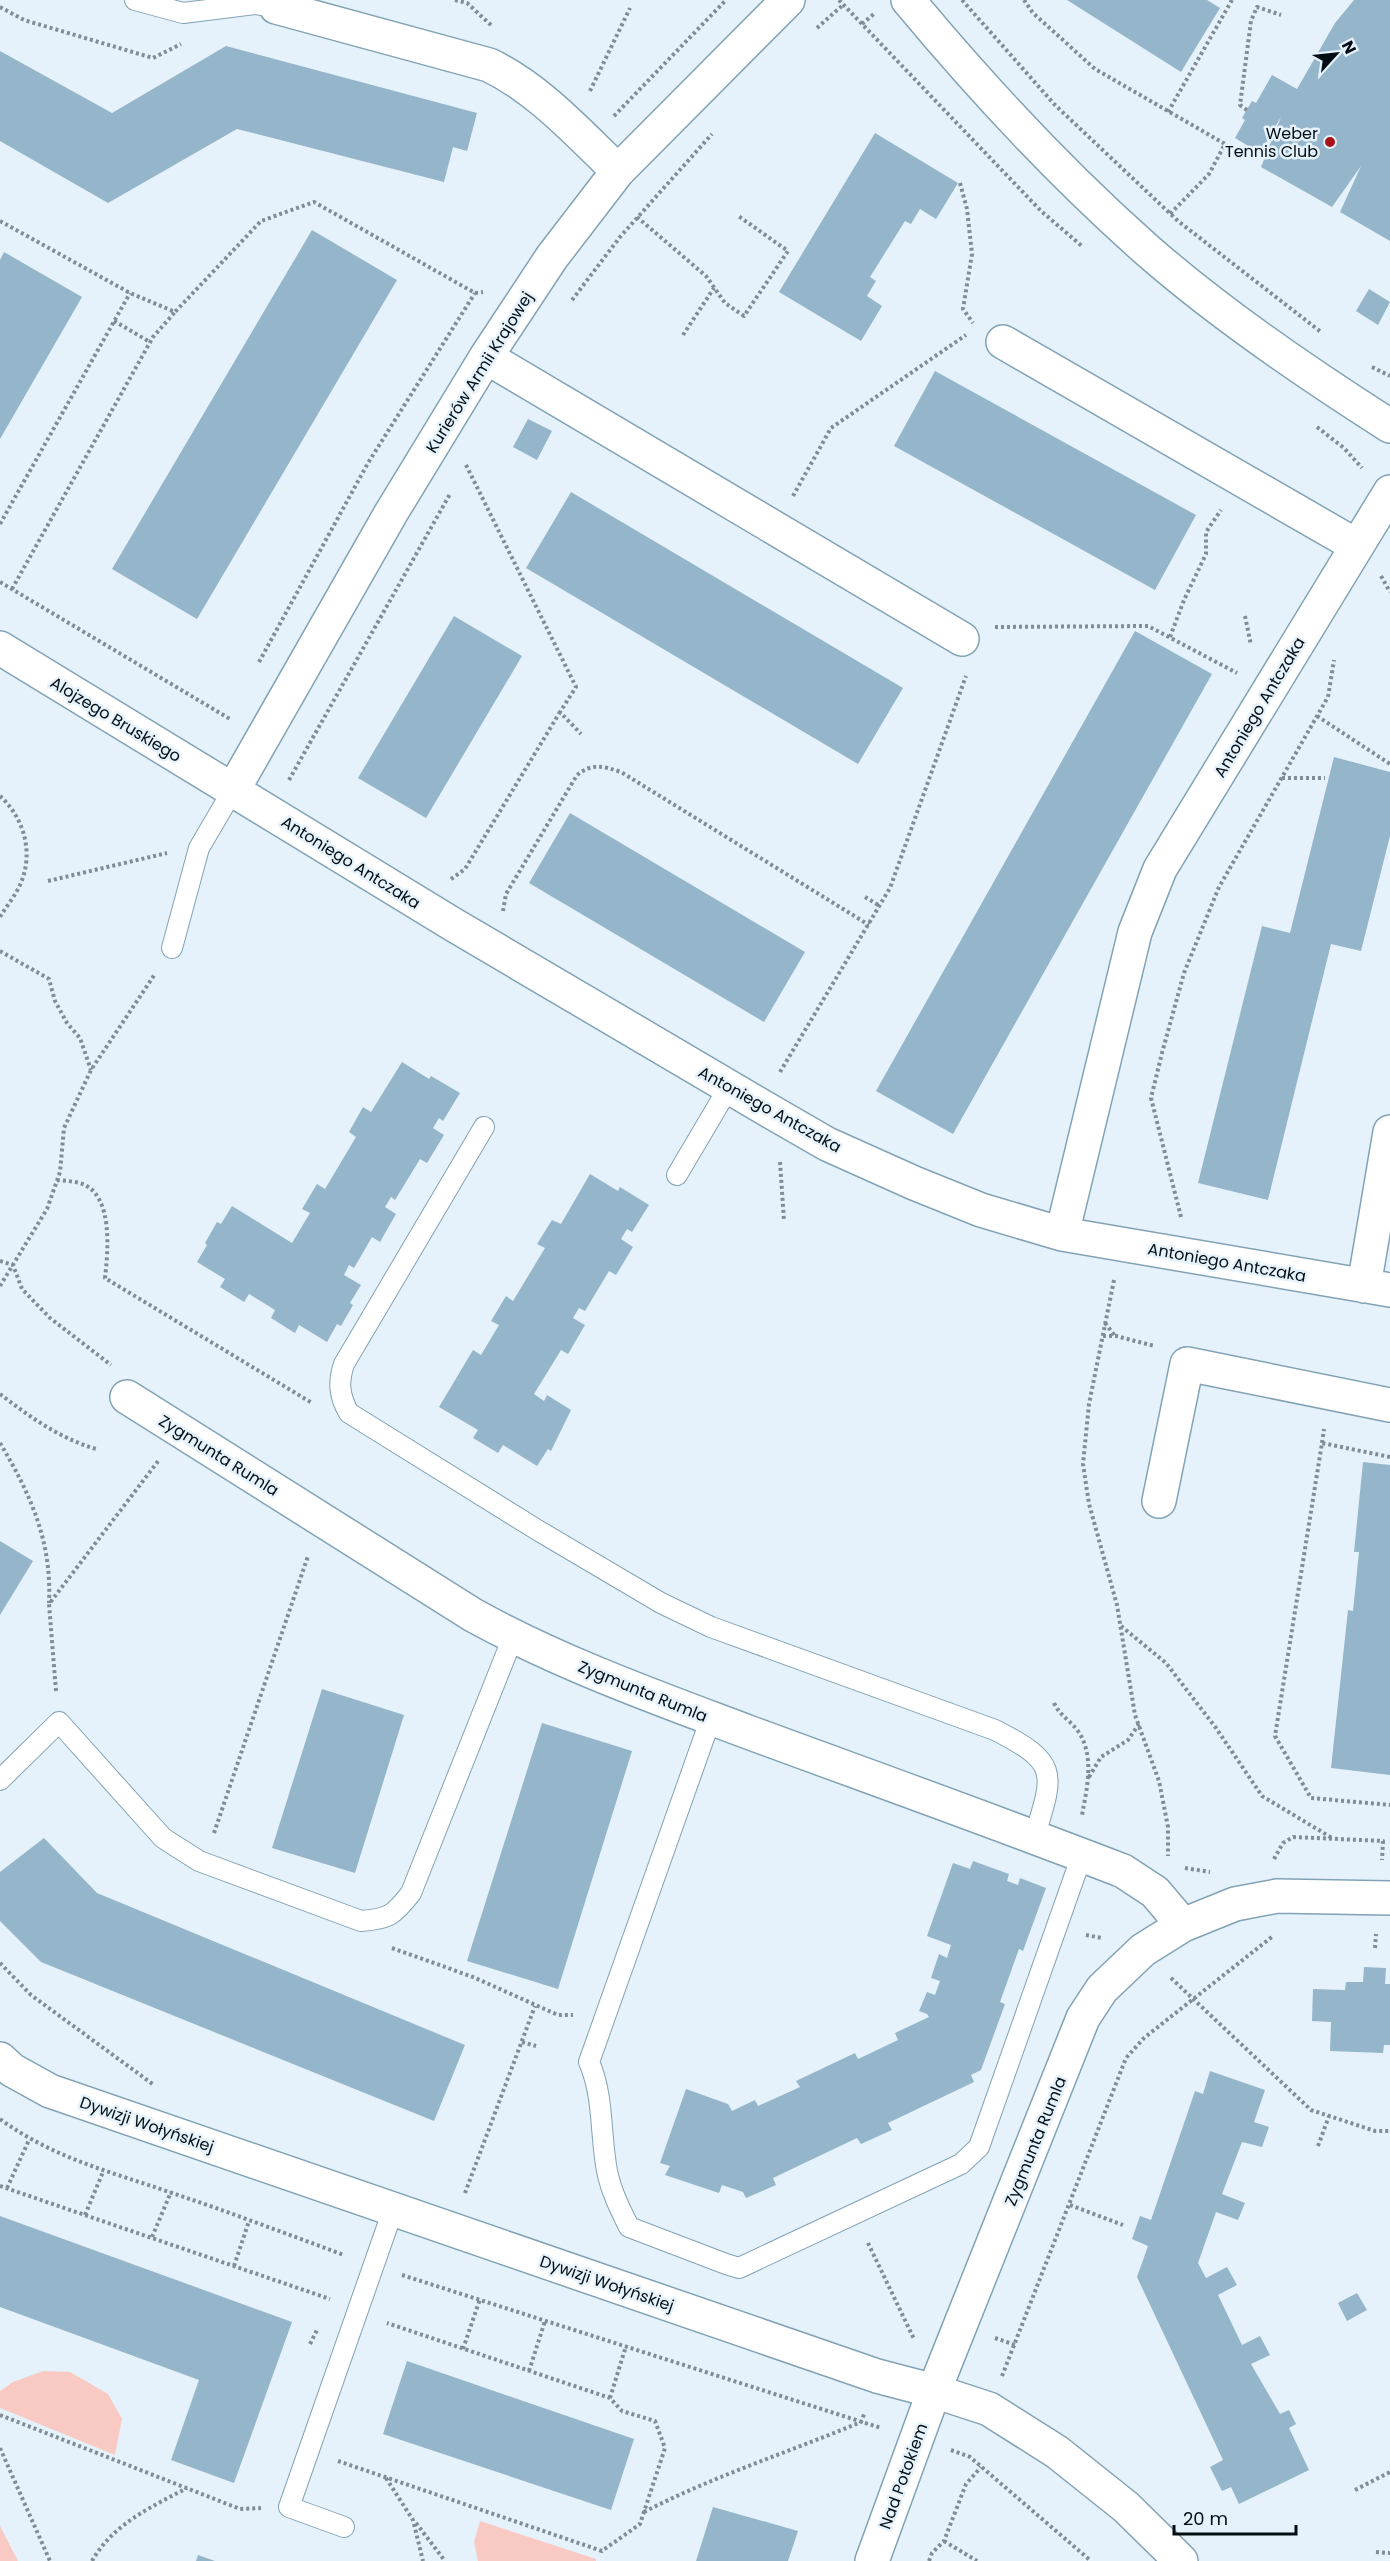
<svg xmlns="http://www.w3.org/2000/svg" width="1390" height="2561" viewBox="0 0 1390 2561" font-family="Poppins,sans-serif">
  <rect width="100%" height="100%" fill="#e5f2fb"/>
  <path fill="#f8cac3" d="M43,2371L70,2372L108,2394L122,2419L115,2455L0,2408V2391L13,2382Z
    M480,2521L596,2559V2561H478L474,2542Z
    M0,2526L18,2561H0Z"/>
  <path fill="#95b5ca" d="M1067,0H1207L1220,8L1181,72Z
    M1354,0H1390V241L1340,212L1361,166L1332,207L1261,167L1281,117L1260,153L1235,138L1245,120L1242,118L1252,101L1256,103L1272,75L1297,89L1335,23Z
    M226,46L477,113L467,151L453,147L444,182L237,129L108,203L0,141V51L112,113Z
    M875,133L958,183L936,219L920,209L911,224L905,221L870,277L876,281L867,296L882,306L861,341L779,292Z
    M312,230L397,280L197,619L112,569Z
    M4,252L82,297L0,439V260Z
    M1369,289L1390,302L1378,325L1356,311Z
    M935,371L1196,515L1155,590L894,446Z
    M528,419L552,431L537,460L513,447Z
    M571,492L903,688L858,764L526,568Z
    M454,616L522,656L426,818L358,778Z
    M1135,631L1212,674L953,1134L876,1091Z
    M1334,757L1390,772V836L1361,951L1331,944L1268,1200L1198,1183L1262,926L1290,933Z
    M570,813L805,952L764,1022L529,883Z
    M402,1062L429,1079L431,1076L460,1093L443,1121L439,1118L433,1128L444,1135L427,1163L420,1159L395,1200L391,1197L385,1207L396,1214L380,1242L372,1237L354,1268L349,1265L344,1275L361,1285L350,1303L353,1305L341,1326L337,1324L327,1342L299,1325L295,1333L271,1318L275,1310L249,1294L244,1302L220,1287L225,1279L197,1262L207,1245L205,1243L217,1222L221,1224L232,1206L292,1243L310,1213L302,1209L317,1184L325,1189L356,1137L349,1132L363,1107L371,1112Z
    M590,1174L618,1191L620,1187L649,1205L632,1232L627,1229L621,1239L633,1247L616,1275L609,1271L585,1311L579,1308L573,1318L585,1325L568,1354L561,1350L534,1394L544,1401L547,1395L571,1410L551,1451L548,1449L537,1466L503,1445L498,1453L473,1438L478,1430L439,1407L473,1350L481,1355L499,1325L491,1321L506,1296L513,1301L545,1248L537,1244L552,1220L561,1224Z
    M1363,1462L1390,1465V1775L1331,1768L1348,1610L1353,1611L1359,1552H1354Z
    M0,1541L33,1561L0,1615Z
    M322,1689L404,1715L355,1873L272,1848Z
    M542,1723L632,1751L558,1989L467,1961Z
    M44,1838L97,1893L465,2045L434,2121L41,1962L0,1921V1872Z
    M973,1861L1009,1874L1007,1881L1018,1885L1020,1878L1046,1888L1023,1951L1019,1949L1000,2002L1005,2004L981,2070L971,2075L974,2082L888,2123L892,2130L861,2144L857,2138L773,2178L776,2185L746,2198L743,2192L722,2185L719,2193L665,2175L670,2166L660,2163L686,2089L728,2104L732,2111L755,2100L758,2106L800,2087L796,2081L855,2053L858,2059L898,2040L895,2033L929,2017L927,2014L919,2011L927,1992L935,1995L940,1981L931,1978L939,1954L947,1958L951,1945L927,1936L953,1863L970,1869Z
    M1364,1967L1386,1968L1385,1984H1390V2045H1384L1383,2053L1330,2051L1331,2022L1312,2021L1313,1989L1345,1990L1346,1982H1363Z
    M1210,2071L1265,2090L1254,2122L1269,2127L1262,2147L1242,2142L1222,2194L1245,2203L1238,2220L1216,2212L1198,2263L1206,2278L1227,2267L1237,2285L1218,2295L1242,2345L1260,2336L1270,2355L1251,2364L1280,2414L1289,2410L1296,2424L1289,2428L1309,2470L1239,2504L1231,2487L1222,2491L1210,2467L1223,2460L1137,2277L1148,2246L1132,2239L1140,2216L1151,2220L1195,2091L1203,2094Z
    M0,2216L292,2322L234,2483L171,2460L199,2380L0,2307Z
    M1357,2293L1367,2310L1347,2321L1338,2303Z
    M407,2361L634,2439L611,2510L383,2434Z
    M713,2507L798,2531L788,2561H696Z
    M198,2555L215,2561H196Z"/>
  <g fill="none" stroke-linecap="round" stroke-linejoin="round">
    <defs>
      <path id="lane" d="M135,0L183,13L256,4L276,7
        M172,948L199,848L233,790
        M484,1127L344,1364C338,1382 339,1396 349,1413L539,1531L661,1603L711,1627L995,1730C1060,1763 1054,1773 1034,1838
        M677,1175L729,1087
        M711,1718L589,2062C604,2096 600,2134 607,2171C611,2191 620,2209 629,2227L726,2264L739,2268L961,2164L979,2147L1082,1855
        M0,1780L59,1722L163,1838L199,1861L361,1921C389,1919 394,1915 411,1893L513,1637
        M344,2527L289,2507L393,2210"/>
      <path id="street" d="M277,0L276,7L489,65C539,89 578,133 618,171
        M908,0C982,89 1060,173 1147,250C1220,314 1308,374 1390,426
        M1003,342L1357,546
        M486,357L962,639
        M0,648L454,925L775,1114L827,1144L914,1183L981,1210L1062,1234L1390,1290
        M233,790L391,513L486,357L552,257L618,171L788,0
        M1062,1234L1135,932L1160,869L1390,492
        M1364,1286L1390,1132
        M127,1397L473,1615C560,1663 655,1697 748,1732C873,1778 999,1823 1123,1871L1155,1892L1183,1925
        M1159,1501L1187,1364L1390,1405
        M0,2059L12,2070L50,2091L877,2376L934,2391L989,2409L1057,2452L1126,2507L1181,2561
        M872,2561L934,2391L1083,2018L1102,1989L1143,1950L1183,1925L1235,1904L1277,1896L1390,1898"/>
    </defs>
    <use href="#lane" stroke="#82a2b6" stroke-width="22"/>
    <use href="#street" stroke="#82a2b6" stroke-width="36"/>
    <path stroke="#818d95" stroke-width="4" stroke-dasharray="3 3" stroke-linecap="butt" d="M455,0L467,3L492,26
      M839,0L1041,211L1083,247
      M962,0L1055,105L1178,221L1321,332
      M1024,0L1033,13L1095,69L1225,144L1209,174L1170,214
      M0,7L24,20L153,58L181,44
      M862,24L875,13
      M817,28L843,5
      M590,91L630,8
      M1247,110L1240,105L1251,21L1257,7L1281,15
      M1168,112L1232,0
      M614,116L726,0
      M960,183L967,209L972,254L963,309L973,323
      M637,217L706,276L725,303L744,316L788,251L737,215
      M0,221L130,293L175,312L261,221L314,202L475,293L483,292
      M572,300L620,237L712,134
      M114,321L150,342
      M683,335L714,288
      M1372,367L1390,376
      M1317,427L1344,448L1362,468
      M466,465L576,687L560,712L581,734
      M793,496L831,428L966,335
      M0,524L130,293
      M1381,576L1390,592
      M0,582L230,719
      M12,589L153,337L175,312
      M1245,616L1251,645
      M995,627L1148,626L1237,673
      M1170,637L1184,600L1206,554V532L1221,510
      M259,662L368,463L475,293
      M1317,716L1390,764
      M1282,778H1325
      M289,780L450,494
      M0,796C25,819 34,854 20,885C15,896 6,907 0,917
      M451,879L465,869L560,712
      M48,881L167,853
      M865,897L880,906
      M503,911L506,894L577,775C592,763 603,766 621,772L869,925
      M0,951L49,979L55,1001L67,1023L80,1038L91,1070
      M780,1072L890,888L966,676
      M780,1162L784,1221
      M57,1180C65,1181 77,1181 85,1185C113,1199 108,1252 105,1278L312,1403
      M1181,1217L1151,1098L1162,1053L1184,973L1219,887L1328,697L1334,660
      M0,1261L13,1265L22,1289L50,1318L111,1365
      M1114,1280L1089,1404L1083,1464L1089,1504L1117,1605L1135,1715L1159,1781L1168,1827V1856
      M0,1286L47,1209L60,1172L64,1128L91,1070L155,974
      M1105,1323L1115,1336
      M1103,1336H1116L1155,1346
      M0,1394C30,1417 59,1438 96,1449
      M0,1443C31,1495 52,1542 49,1603
      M1322,1443L1324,1429
      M1390,1457L1322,1443L1275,1736L1311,1798L1390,1805
      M1121,1626L1166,1663L1216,1728L1262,1796L1332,1838
      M56,1691L49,1604L159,1460
      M1054,1703C1060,1716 1070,1720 1078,1731C1095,1756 1087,1788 1082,1815
      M1089,1777L1101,1757L1128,1740L1139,1724
      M214,1833L308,1556
      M1274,1859L1283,1843L1293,1837L1383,1841L1382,1860
      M1185,1868L1210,1872
      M1086,1935L1102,1938
      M392,1948L473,1977L558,2015H573
      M1375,1948L1376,1934
      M0,1963L31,1995L154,2085
      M1171,1978L1311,2110L1375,2131H1390
      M522,2042L536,2046
      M0,2119C55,2159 109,2171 172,2193C229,2212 287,2234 344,2255
      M1318,2146L1329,2116
      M0,2186L330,2299
      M7,2188L29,2140
      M465,2193L535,2006
      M1070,2205L1123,2225
      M85,2215L103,2172
      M152,2237L171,2192
      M868,2243L914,2339
      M234,2266L249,2221
      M402,2275L881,2428
      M995,2338L1015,2345
      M310,2344L317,2330
      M463,2349L480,2299
      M529,2371L545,2321
      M1002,2376L1126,2058L1144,2038L1273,1936
      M610,2398L626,2346
      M0,2415L240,2509L261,2508
      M0,2448L50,2561
      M951,2450L970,2457L1091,2561
      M338,2461L602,2551L640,2524L665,2448L655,2421L622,2411L610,2398L387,2323
      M386,2478L413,2520L423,2561
      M1355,2490L1390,2472
      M644,2512C714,2476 789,2452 861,2422L865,2412
      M416,2523L445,2561
      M944,2541L977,2561
      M1376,2552L1390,2553
      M92,2561C113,2524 151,2507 187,2488
      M929,2561L932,2553L944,2541L966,2484L981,2467"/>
    <use href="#lane" stroke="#fff" stroke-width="20"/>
    <use href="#street" stroke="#fff" stroke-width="33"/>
  </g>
  <circle fill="#a81317" stroke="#e5f2fb" stroke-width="2" cx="1330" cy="142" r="6"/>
  <g text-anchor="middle" stroke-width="5" stroke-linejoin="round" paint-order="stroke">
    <g font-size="16" fill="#030d14" stroke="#e5f2fb" text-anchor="end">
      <text x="1318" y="139">Weber<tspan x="1318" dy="18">Tennis Club</tspan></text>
    </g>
    <g font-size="16" fill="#030d14" stroke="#e5f2fb">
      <text transform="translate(479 372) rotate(-58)" y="6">Kurierów Armii Krajowej</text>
      <text transform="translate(1259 707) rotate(-59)" y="6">Antoniego Antczaka</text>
      <text transform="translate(116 719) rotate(31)" y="6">Alojzego Bruskiego</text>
      <text transform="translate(351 862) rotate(32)" y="6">Antoniego Antczaka</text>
      <text transform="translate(770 1109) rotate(29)" y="6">Antoniego Antczaka</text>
      <text transform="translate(1227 1262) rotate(10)" y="6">Antoniego Antczaka</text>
      <text transform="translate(219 1455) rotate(32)" y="6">Zygmunta Rumla</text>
      <text transform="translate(643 1691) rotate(22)" y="6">Zygmunta Rumla</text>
      <text transform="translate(147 2124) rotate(19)" y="6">Dywizji Wołyńskiej</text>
      <text transform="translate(1035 2141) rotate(-68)" y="6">Zygmunta Rumla</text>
      <text transform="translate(607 2283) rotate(19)" y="6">Dywizji Wołyńskiej</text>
      <text transform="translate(903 2476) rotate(-70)" y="6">Nad Potokiem</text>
    </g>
  </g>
  <g transform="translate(1336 54) rotate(63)" stroke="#e5f2fb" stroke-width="4.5" paint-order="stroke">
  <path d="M0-4.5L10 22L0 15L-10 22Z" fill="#030d14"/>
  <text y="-9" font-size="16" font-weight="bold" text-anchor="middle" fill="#030d14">N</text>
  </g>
  <path d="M1174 2525v9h122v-9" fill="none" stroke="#030d14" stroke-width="3"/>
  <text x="1183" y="2525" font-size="18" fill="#030d14" stroke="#e5f2fb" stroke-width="4.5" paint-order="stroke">20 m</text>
</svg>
